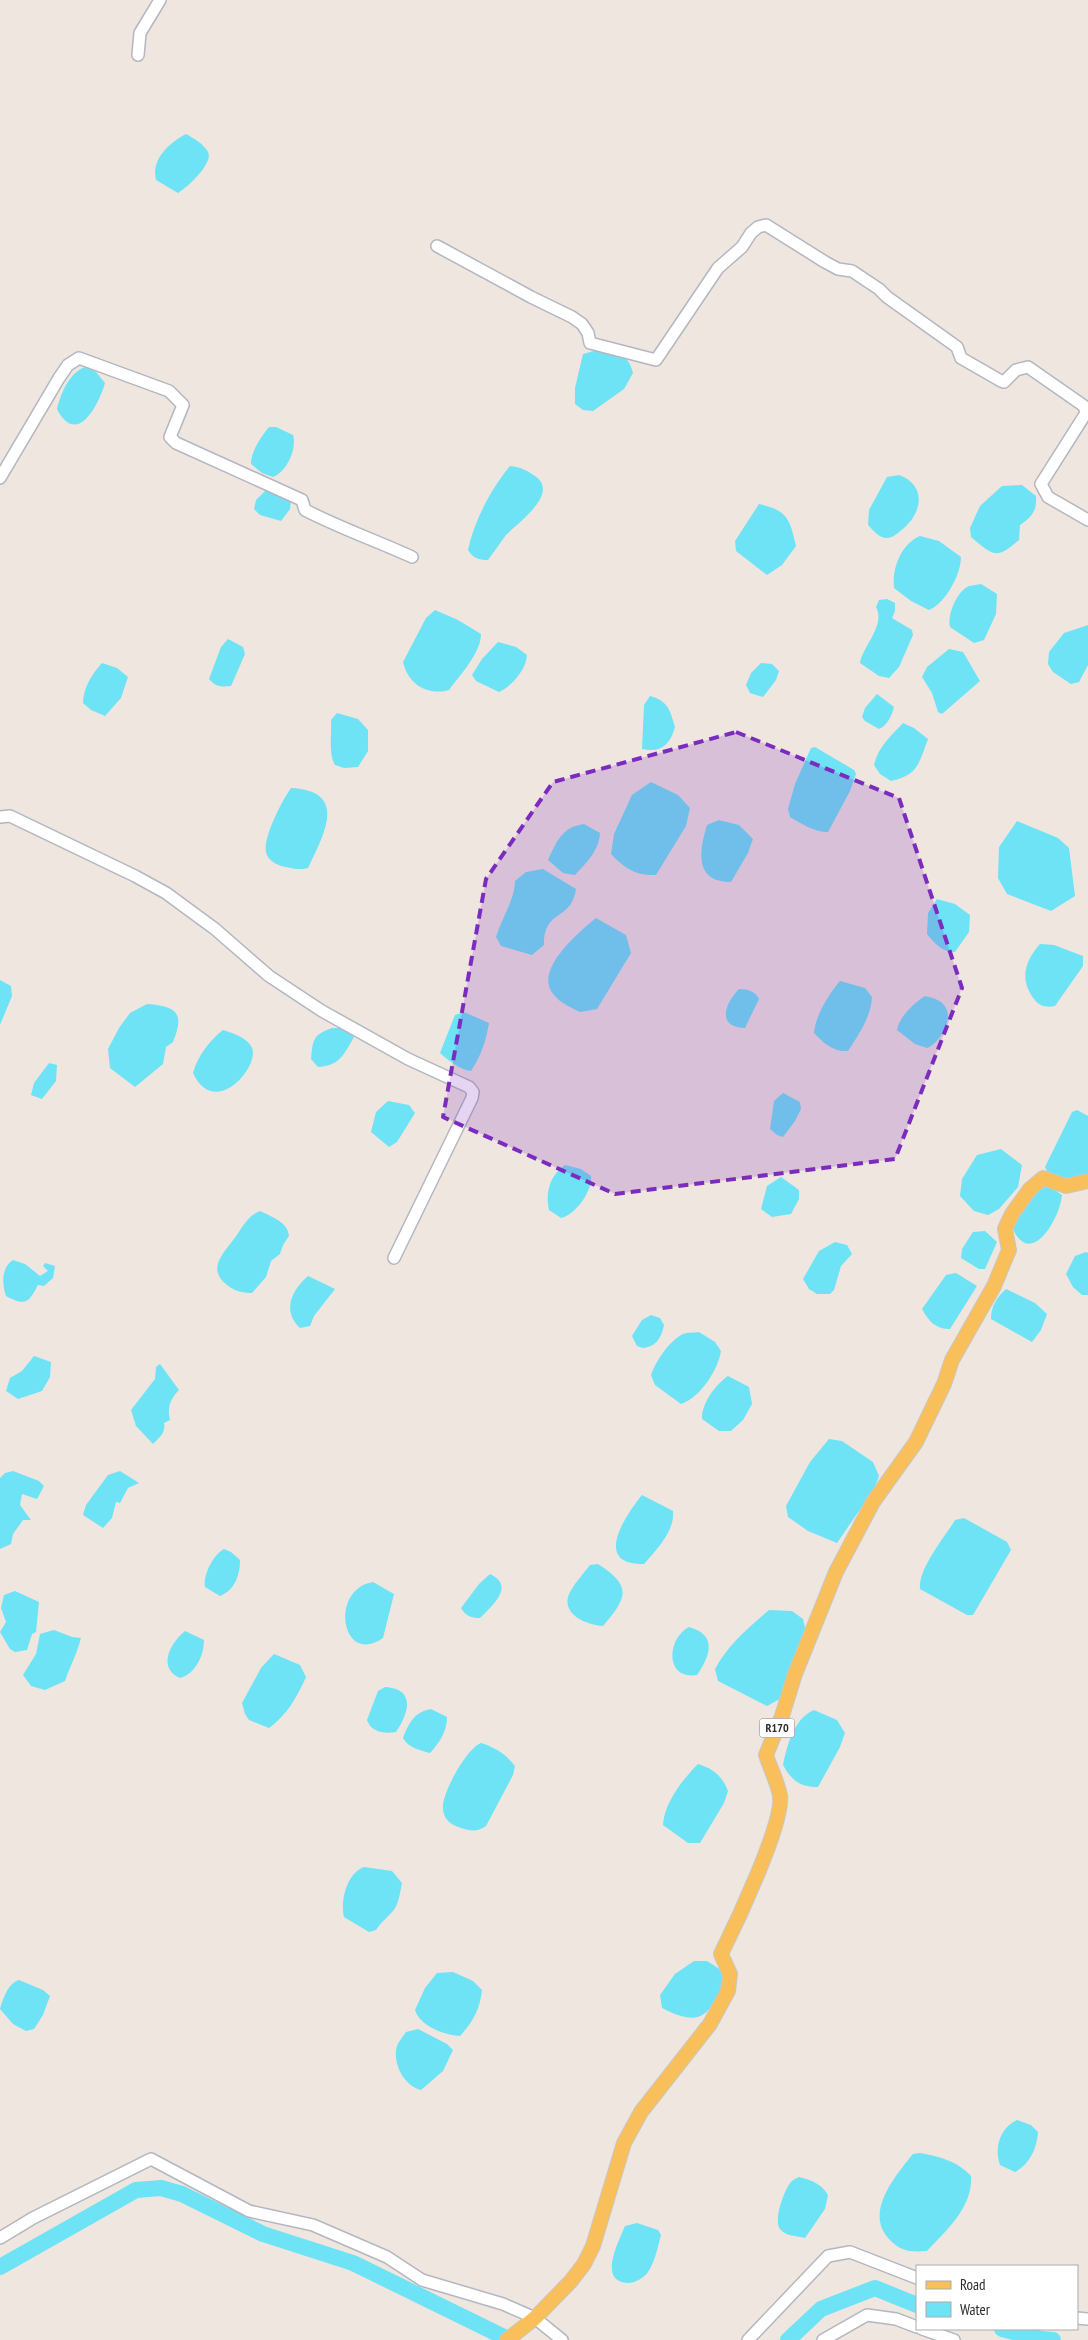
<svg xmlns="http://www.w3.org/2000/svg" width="1088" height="2340" viewBox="0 0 1088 2340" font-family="'PT Sans Narrow',sans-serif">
  <rect width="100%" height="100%" fill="#efe6df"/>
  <path fill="#6de3f5" d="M186,134C193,138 204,144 208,152C214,163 187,188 178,193L156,180C151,159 169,143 186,134Z
    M601,349C619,353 629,355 633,373L624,389L593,411L583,410L575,404V388L583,354Z
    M85,367L96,372L105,383C99,404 77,448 57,409C61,393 69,373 85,367Z
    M269,427H276L293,435C297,449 287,472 273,477L262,473L251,464C251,451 261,437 269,427Z
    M510,466C521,467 526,470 535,476C560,493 519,522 506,535C500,543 494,552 488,560C478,560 473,558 468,550C474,521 491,489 510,466Z
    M899,475C926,485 923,511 904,528C899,532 893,538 887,538C879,538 873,530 868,525L869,510L887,477Z
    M1022,485L1036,496C1037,511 1032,517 1020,525L1019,540C996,560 994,556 971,537L970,528L980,506L1002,486Z
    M266,490L291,500L290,509L281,521L260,515L254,509L256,500Z
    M759,504C787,510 790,519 796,546L782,565L767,575L736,551L735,541Z
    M920,536L939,541L961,557C961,574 946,603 929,610L911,601L894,588C892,568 901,544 920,536Z
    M981,584L997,594L996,614L984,640L974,643L950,627C947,615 957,591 969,586C973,585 977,585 981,584Z
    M887,599L895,603V611L892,618L912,630L913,635L899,667L889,678L879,676L860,663C863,646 886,625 876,607L879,600Z
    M435,610L458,620L481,634C481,653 460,675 449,690C427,696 408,684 403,662L426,618Z
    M1088,625V665L1079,682L1071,684L1053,672L1048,664L1049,652L1064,633Z
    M228,639L243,647L245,654L231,686C221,687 216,687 209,679L221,647Z
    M498,642L516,647L527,655C526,670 512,686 499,692L476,681L472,675L482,659Z
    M949,649L963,652L980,681L942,714L938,712L932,693L922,677L927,667Z
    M102,663L117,668L128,677L121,698L105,716L91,710L83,703C83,688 92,674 102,663Z
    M761,663L772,664L779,671L776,680L763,697L750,693L746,685L751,673Z
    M877,694L894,707C892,715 887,726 879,729L865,721L862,717L865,708Z
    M650,696C668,701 670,710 675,727C670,745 661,753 642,749L644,705Z
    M337,713L358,719L368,730V751L358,767L344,768L335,765C328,753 332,734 331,720Z
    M903,723L914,728L928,739C919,762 919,775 891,781L880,774L874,765C878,747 891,736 903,723Z
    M815,747L854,770L856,774L850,791L828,832C814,832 802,824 790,817L788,809L795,784L811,748Z
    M651,782L678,795L690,808L686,826L656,875C636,876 624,868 611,854L614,834L632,795Z
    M291,788C349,791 324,834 308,868C300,870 294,869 286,867C279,866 270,862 267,855C260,842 283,799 291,788Z
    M719,820L739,825L753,839L748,853L731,882C694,882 699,851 707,825Z
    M1017,821L1058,838L1069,848L1075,896L1051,911L1007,894L998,878L999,847Z
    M584,824L600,833C599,851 586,863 575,875L563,873L548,860C557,841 562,827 584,824Z
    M543,869L576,889C571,922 544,908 544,945L532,955L501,946L496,937C502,917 514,902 515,881L526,872Z
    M937,899L955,904L970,915L969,932L955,952C942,952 935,944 927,934L928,913Z
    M596,918L626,935L631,953L597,1009L580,1012C572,1008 560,1003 554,995C532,971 579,932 596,918Z
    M1040,944L1054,945L1083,956V966L1055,1006C1046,1008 1039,1006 1034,999C1019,979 1025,961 1040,944Z
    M0,980L11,986L12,996L0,1025Z
    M840,981L865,988L872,997C871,1017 859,1034 848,1051C832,1052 824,1043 814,1033C815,1016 829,994 840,981Z
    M739,989C748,989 756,992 759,999L745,1028C715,1027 726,1002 739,989Z
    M925,996C933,998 942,1000 946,1008C953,1021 939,1044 927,1048L915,1044L897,1030C899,1017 914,1003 925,996Z
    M147,1004C177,1006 185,1013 173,1042L166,1047L163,1064L135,1087L110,1068L108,1049L119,1028L130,1013Z
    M464,1012L489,1023C486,1041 481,1056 471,1071C460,1070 448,1060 440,1053L455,1015Z
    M332,1028H344L354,1037C344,1054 340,1066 318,1067L311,1059C313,1039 313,1035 332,1028Z
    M223,1030C233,1033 248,1038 252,1048C260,1066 215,1120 193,1073C197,1057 210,1040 223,1030Z
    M49,1063L57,1065L56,1081L42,1099L31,1095L34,1083Z
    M783,1093L800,1102L801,1109L795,1121L783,1137L777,1135L770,1129L774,1101Z
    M388,1101L409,1105L415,1113L397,1142L389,1147L371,1132L376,1112Z
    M1077,1110L1088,1116V1174L1072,1181L1048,1173L1045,1167L1072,1112Z
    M1001,1149L1022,1165L1018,1187L999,1209L988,1215L974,1211L960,1196L962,1179L977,1155Z
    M565,1165L581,1169L591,1176C593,1190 576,1215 561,1218L549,1210C545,1193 550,1175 565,1165Z
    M781,1177L799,1190V1199L791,1214L772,1217L761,1209L767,1186Z
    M1047,1185L1062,1195C1060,1219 1030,1270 1012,1227L1033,1189Z
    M260,1211C272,1217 288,1222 289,1236L283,1245L280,1254L271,1261L266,1277L252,1293C243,1293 234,1291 227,1285C207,1269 222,1255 234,1239C242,1228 247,1216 260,1211Z
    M985,1231L997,1242L985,1269H979L961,1258L962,1249L973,1232Z
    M835,1242L847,1245L852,1254L841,1266L834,1290L830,1294H817L809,1289L803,1279L819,1251Z
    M1086,1252L1088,1253V1295H1082L1073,1287L1066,1274L1075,1256Z
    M13,1260L25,1264L40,1276L48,1271L43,1266L45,1263L55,1266L53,1278L44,1286L38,1285C29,1302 26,1307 6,1296C2,1284 1,1268 13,1260Z
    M956,1273L977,1286L950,1329C936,1329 929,1322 922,1309L946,1275Z
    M308,1276L335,1289L314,1316L310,1326L300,1328C282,1311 291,1291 308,1276Z
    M1006,1289L1035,1303L1047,1314L1041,1330L1032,1342L991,1319C991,1306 997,1297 1006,1289Z
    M651,1315L660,1318L664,1325C661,1338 657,1346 643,1348L637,1346L632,1336L642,1320Z
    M699,1332L715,1342L721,1351C718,1370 700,1398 681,1404L655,1385L651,1375C656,1361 669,1341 683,1334C687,1332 695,1333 699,1332Z
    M34,1356L51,1362L50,1377L42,1391L18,1399L6,1391L10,1378L22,1371Z
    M160,1364L179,1390C170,1399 167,1408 170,1420L164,1423C166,1433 159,1438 153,1444L136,1426L131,1410L155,1379L156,1367Z
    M728,1376L749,1387L752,1404L743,1420L731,1431H719L702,1419C701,1404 716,1384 728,1376Z
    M829,1439L842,1441L873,1462L879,1476L874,1489L837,1543L808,1531L788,1517L786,1506L810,1462Z
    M13,1471L39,1481L44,1486L37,1499L22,1494L20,1505L31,1520H23L13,1534L11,1544L0,1549V1478L5,1473Z
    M120,1471L139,1483L128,1488L120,1503L116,1502L112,1518L103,1528L83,1515L86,1505L108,1475Z
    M642,1495L673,1511C675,1531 657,1549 644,1564C592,1565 625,1516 642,1495Z
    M964,1518L1007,1542L1011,1550L973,1615H967L920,1589C918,1569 944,1538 955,1520Z
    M224,1549L231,1552L240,1560C240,1575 235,1590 220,1596L205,1587C203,1575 213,1555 224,1549Z
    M598,1564C632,1586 628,1597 603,1626C587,1625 561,1615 569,1594C574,1584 583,1574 590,1565Z
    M490,1574C515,1586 494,1604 480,1618C471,1618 466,1616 461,1608L479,1584Z
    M373,1582L394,1594L383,1638C341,1667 329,1589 373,1582Z
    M15,1591L39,1602L36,1632L32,1634L27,1650L15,1652L10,1649L0,1632L6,1622L1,1608L4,1595Z
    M769,1610L792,1611L803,1619L806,1632L785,1693L778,1700L767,1706L718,1681L715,1669C728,1645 748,1628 769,1610Z
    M689,1627C718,1635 710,1656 697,1675C664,1680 667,1638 689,1627Z
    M54,1630L72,1637L81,1638C77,1654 70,1666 65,1681L45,1690L31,1686L23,1675L36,1654L40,1634Z
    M185,1631L204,1640C204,1656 195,1674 180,1678C157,1668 170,1643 185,1631Z
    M274,1654L300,1665L306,1677C297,1697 287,1715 269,1728L249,1720L245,1714L242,1703L261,1668Z
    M385,1687C416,1689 409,1713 396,1732C384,1734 371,1732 367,1720L378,1691Z
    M431,1709L447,1717C447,1732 439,1743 430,1753C419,1750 409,1748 403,1738C409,1723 414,1712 431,1709Z
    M814,1710L837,1720L845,1733L840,1747L818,1787C800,1787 792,1781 783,1765C787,1746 794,1718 814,1710Z
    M481,1743C494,1747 506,1754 515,1766L513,1775L486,1826C477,1832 471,1831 461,1828C451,1825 444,1820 443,1809C441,1794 467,1748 481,1743Z
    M698,1764C714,1769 722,1776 728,1791L724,1803L700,1843H688L663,1825C664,1803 683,1779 698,1764Z
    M364,1867L392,1871L402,1883C400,1892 399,1904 393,1911C387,1918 381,1922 376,1930L369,1932L344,1917C340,1901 347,1873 364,1867Z
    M694,1961H707L721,1970L725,1982C708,2018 699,2027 662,2008L660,1995L675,1974Z
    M453,1972L473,1981L482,1990C480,2009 473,2022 460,2036C444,2035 420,2026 415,2010L425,1988L437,1973Z
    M19,1980L43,1990L50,1996L43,2015L34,2029L26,2031L13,2024L0,2009C3,1999 8,1983 19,1980Z
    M418,2029L447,2044L453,2050L443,2071L421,2090C404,2086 392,2063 397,2046C399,2041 403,2036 406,2032Z
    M1017,2120L1031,2125L1038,2132C1037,2148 1030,2164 1015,2172L1000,2165C994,2147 1000,2128 1017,2120Z
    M920,2153C941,2157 957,2161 971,2176C973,2207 947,2230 927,2251C911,2252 901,2252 889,2239C864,2213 895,2176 913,2154Z
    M799,2177C811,2180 822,2184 828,2195L825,2209L805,2238C797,2236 785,2236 780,2229C773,2220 785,2187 792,2181C794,2179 797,2178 799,2177Z
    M637,2223L658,2230L661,2235C658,2246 655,2262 648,2272C644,2278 635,2283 628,2283C597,2282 619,2241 625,2226Z"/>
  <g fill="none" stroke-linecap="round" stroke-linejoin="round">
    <path stroke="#6de3f5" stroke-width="16" d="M0,2267L136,2190L161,2188L182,2194L263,2234L353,2263L510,2340
      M1002,2329L1041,2339L1053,2340
      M788,2340L821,2309L875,2288L917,2305"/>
    <defs>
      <path id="minor" d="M138,55L140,33L160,0
        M437,246L531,297L572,317L582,324L588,333L590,343L656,360L718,268L742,247L751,233L758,227L766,225L825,262L838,269L852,271L879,289L887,297L957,347L961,358L1001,381L1004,382L1016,370L1028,367L1084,406L1086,413L1041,484L1048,497L1088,520
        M0,478L59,378L68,365L79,358L169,391L183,405L170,437L176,443L302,500L305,510C340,528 377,541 412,557
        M0,817L10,816L135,876L166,893L215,929L269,976L322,1011L408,1059L469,1087L473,1092L472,1098L394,1258
        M0,2238L33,2218L151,2159L249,2211L313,2225L387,2257L422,2280L503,2304L535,2318L562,2340
        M1077,2318L1088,2319
        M922,2329L954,2340
        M748,2340L828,2256L850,2252L917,2278
        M823,2340L867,2315L896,2319L917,2327"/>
      <path id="major" d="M507,2340L535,2318L571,2281L584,2264L593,2246L624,2143L641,2112L710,2024L728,1991L730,1974L721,1954C735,1926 784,1823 780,1796C778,1783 770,1768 766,1755L782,1716L795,1674L836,1572L873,1502L916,1442L944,1384L952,1360L994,1286L1009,1250L1005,1229L1012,1214L1030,1189L1043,1178L1066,1186L1088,1181"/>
    </defs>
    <use href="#minor" stroke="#b3b7c1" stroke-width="14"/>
    <use href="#major" stroke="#c8c8c8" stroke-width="16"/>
    <use href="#minor" stroke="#fff" stroke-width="11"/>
    <use href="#major" stroke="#f8bf5a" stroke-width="14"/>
  </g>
  <path fill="#7b2cbf" fill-opacity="0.2" stroke="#7b2cbf" stroke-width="4" stroke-dasharray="10 6" stroke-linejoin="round" d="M736,732L899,798L962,988L895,1159L615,1194L443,1117L486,879L553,782Z"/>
  <g text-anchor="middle" stroke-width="4" stroke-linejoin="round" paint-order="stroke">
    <rect fill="#fff" stroke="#6c6c6c" stroke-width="1" x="759.5" y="1718.5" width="35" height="19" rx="4"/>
    <g font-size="12" font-weight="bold" fill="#2d2d2d">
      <text x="777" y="1732">R170</text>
    </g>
  </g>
  <rect x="916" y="2265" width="162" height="65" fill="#ffffff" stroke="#ababab"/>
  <rect x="926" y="2281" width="25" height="8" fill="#f8bf5a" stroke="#ababab"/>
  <text x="960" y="2290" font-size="15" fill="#2d2d2d">Road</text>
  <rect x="926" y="2302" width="25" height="15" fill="#6de3f5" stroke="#ababab"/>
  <text x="960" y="2315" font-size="15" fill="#2d2d2d">Water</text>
</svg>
